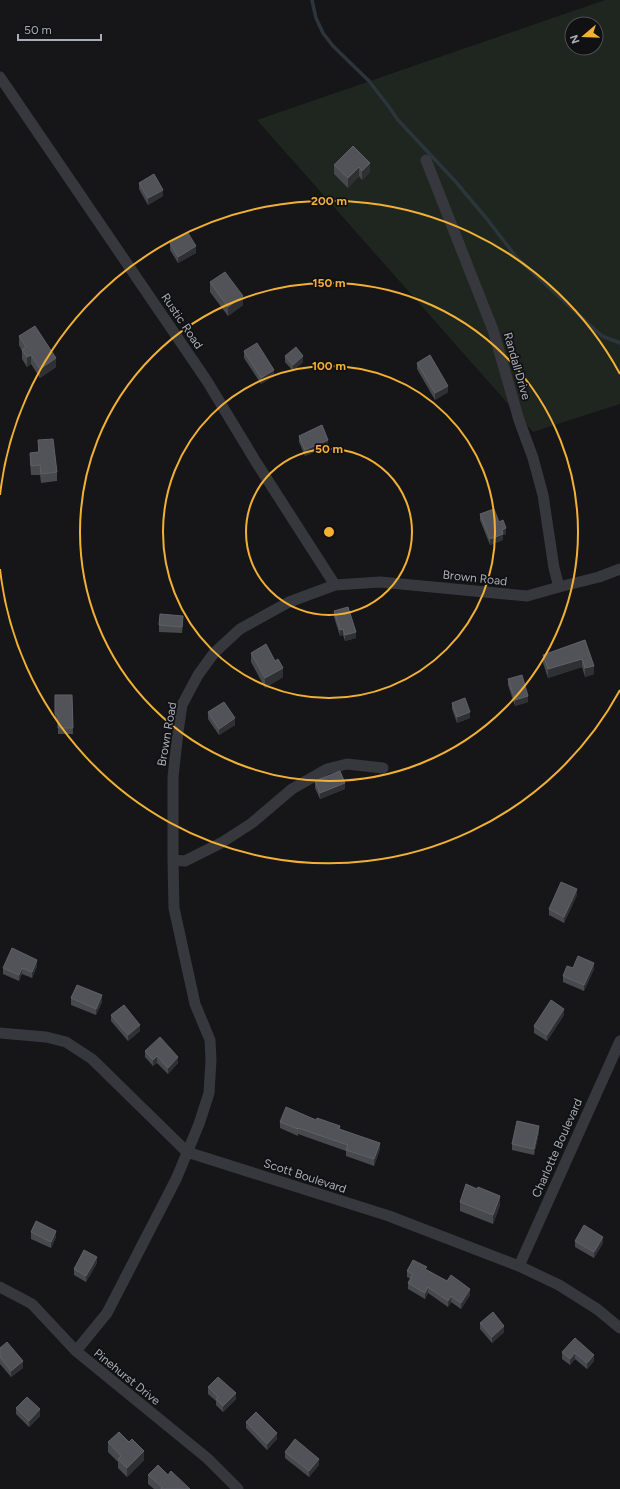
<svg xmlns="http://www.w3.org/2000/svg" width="620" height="1489" viewBox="0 0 620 1489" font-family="Figtree,sans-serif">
  <rect width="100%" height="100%" fill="#161618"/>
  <path fill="#1e261f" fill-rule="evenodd" d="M605,0H620V404L533,432L257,120ZM572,24H596V48H572Z"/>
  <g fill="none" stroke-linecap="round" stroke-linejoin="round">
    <path stroke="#2c353c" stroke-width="3.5" d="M312,0L316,18L323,33L333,46L369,81L389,107L398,120L455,181L487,219L517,258L602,336L620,343"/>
    <path stroke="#37383d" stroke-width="11" d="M0,77L207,381L256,462L335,585
      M426,160L493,330L519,420L533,458L543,495L554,568L559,587
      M173,860L185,861L221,843L252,823L292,789L327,769L347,764L383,768
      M0,1033L46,1037L66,1042L92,1059L187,1152L389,1216L519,1266L559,1285L597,1309L620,1328
      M519,1266L620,1041
      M0,1287L32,1304L76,1351L207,1458L238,1489
      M76,1351L107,1313L170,1191L177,1177L199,1124L209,1093L211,1060L210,1040L195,1004L174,908L173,860V777L178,732L182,705L198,675L214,653L240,629L289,602L335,585L380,582L527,596L559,587L599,577L620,569"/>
  </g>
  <path fill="#47494d" d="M353,146L370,172L362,180L359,176L348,188L334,174V165Z
    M139,183L163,196L148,205L139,189Z
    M170,243L196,253L178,263L170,250Z
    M210,282L243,305L228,316L210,292Z
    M19,336L56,367L40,378L31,364L27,367L22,359V351L19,345Z
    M244,351L274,376L261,384L244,358Z
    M285,356L303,362L293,371L285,362Z
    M417,363L448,392L435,400L417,369Z
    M299,436L328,446L305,456L299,442Z
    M38,440L57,472V481L41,483L40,475H31L30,462V453L38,452Z
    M480,514L499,522L506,534L503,535V540L490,545L480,520Z
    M334,611L356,638L345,641L343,635L340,636L334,617Z
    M183,622L182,633L159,632V625Z
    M585,640L594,674L585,677L582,667L548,678L543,663V655Z
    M251,653L275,661L283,677L265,688L251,662Z
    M508,679L528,702L515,706L508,685Z
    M55,695H72L73,734H58V720H55Z
    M452,703L470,718L457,723L452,709Z
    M208,712L235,725L219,735L208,719Z
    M315,781L345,789L320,799L315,788Z
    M577,895L564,923L549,915V909Z
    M37,966L32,978L22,974L19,981L3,974V968Z
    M573,968L594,969L584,991L563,982V976Z
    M71,998L102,1002L96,1015L71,1005Z
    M111,1015L140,1031L128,1041L111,1021Z
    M564,1015L547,1041L534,1033V1026Z
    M145,1051L178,1063L168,1074L157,1063L153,1066L145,1057Z
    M316,1120L340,1129L380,1149L374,1166L346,1156V1151L298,1134V1136L280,1128V1122Z
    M539,1132L534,1155L512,1150V1144Z
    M477,1189L500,1205L493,1224L460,1211V1202Z
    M31,1232L56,1237L51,1248L31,1239Z
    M575,1241L603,1243L594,1258L575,1247Z
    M97,1263L86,1282L74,1275V1269Z
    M427,1270L470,1295L461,1309L451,1302L448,1307L428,1293L425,1299L408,1289V1283L411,1279L407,1277V1271Z
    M480,1323L504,1332L492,1343L480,1329Z
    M575,1338L594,1361L587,1369L575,1359L570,1365L562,1359V1352Z
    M0,1348L23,1368L11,1377L0,1364Z
    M208,1387L236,1399L223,1412L216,1405V1401L208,1394Z
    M16,1408L40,1416L29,1427L16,1414Z
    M246,1422L277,1439L267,1450L246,1428Z
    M108,1442L144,1460L127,1477L118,1468V1462L108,1452Z
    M285,1452L319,1465L309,1477L285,1458Z
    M148,1475H168L190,1489H154L148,1484Z"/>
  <path fill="#2f3033" d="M370,163V172L362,180V171Z
    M359,167V176L348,188V178Z
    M163,190V196L148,205V198Z
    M196,246V253L178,263V257Z
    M243,296V305L228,316V307Z
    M31,355V364L27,367V357Z
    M303,356V362L293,371V365Z
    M56,358V367L40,378V369Z
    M274,370V376L261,384V378Z
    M448,386V392L435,400V393Z
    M328,440V446L305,456V450Z
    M506,528V534L503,535V540L490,545V539L502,530Z
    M343,629V635L340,636V630Z
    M356,632V638L345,641V635Z
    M582,659V667L548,678V669Z
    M594,666V674L585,677V668Z
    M283,668V677L265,688V678Z
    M528,696V702L515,706V700Z
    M470,712V718L457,723V717Z
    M235,718V725L219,735V729Z
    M345,783V789L320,799V793Z
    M577,889V895L564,923V917Z
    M37,960V966L32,978V972Z
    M594,963V969L584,991V985Z
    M22,968V974L19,981V975Z
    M102,995V1002L96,1015V1009Z
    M564,1009V1015L547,1041V1035Z
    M140,1025V1031L128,1041V1035Z
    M157,1056V1063L153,1066V1060Z
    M178,1057V1063L168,1074V1068Z
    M539,1126V1132L534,1155V1149Z
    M380,1143V1149L374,1166V1159Z
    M500,1196V1205L493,1224V1215Z
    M56,1231V1237L51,1248V1242Z
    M603,1237V1243L594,1258V1252Z
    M97,1257V1263L86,1282V1276Z
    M428,1287V1293L425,1299V1293Z
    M470,1289V1295L461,1309V1303Z
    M451,1296V1302L448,1307V1301Z
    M504,1326V1332L492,1343V1337Z
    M575,1353V1359L570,1365V1359Z
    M594,1355V1361L587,1369V1363Z
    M23,1361V1368L11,1377V1371Z
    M236,1393V1399L223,1412V1406Z
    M40,1409V1416L29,1427V1421Z
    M277,1433V1439L267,1450V1444Z
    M144,1451V1460L127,1477V1468Z
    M319,1459V1465L309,1477V1471Z"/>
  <path fill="#525359" stroke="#5f6168" d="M353,146L370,163L362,171L359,167L348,178L334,165Z
    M154,174L163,190L148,198L139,183Z
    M188,233L196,246L178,257L170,243Z
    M225,272L243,296L228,307L210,282Z
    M35,326L56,358L40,369L31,355L27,357L22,350L26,347L19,336Z
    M257,343L274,370L261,378L244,351Z
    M296,347L303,356L293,365L285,356Z
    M430,355L448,386L435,393L417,363Z
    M322,425L328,440L305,450L299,436Z
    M53,439L57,472L41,474L40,465L31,466L30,453L39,452L38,440Z
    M494,509L499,522L503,520L506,528L502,530L503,534L490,539L480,514Z
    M348,607L356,632L345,635L343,629L340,630L334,611Z
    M160,614L183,616L182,627L159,625Z
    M585,640L594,666L585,668L582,659L548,669L543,655Z
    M266,644L275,661L278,659L283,668L265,678L251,653Z
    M522,675L528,696L515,700L508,679Z
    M55,695H72L73,728H58V714H55Z
    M465,698L470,712L457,717L452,703Z
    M224,702L235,718L219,729L208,712Z
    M340,771L345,783L320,793L315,781Z
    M561,882L577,889L564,917L549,909Z
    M12,948L37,960L32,972L22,968L19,975L3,968Z
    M578,956L594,963L584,985L563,976L567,966L573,968Z
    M77,985L102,995L96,1009L71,998Z
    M551,1000L564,1009L547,1035L534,1026Z
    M124,1005L140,1025L128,1035L111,1015Z
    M160,1037L178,1057L168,1068L157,1056L153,1060L145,1051Z
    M286,1107L316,1120L317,1118L340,1126L339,1129L380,1143L374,1159L346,1150L348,1145L298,1128V1129L280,1122Z
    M517,1121L539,1126L534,1149L512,1144Z
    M466,1184L477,1189L478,1187L500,1196L493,1215L460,1202Z
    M36,1221L56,1231L51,1242L31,1232Z
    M584,1225L603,1237L594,1252L575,1241Z
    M84,1250L97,1257L86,1276L74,1269Z
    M413,1260L427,1267L425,1269L447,1281L451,1275L470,1289L461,1303L451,1296L448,1301L428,1287L425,1293L408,1283L413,1274L407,1271Z
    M493,1312L504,1326L492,1337L480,1323Z
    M575,1338L594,1355L587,1363L575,1353L570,1359L562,1352Z
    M7,1342L23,1361L11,1371L0,1357V1348Z
    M218,1377L236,1393L223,1406L216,1399L218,1397L208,1387Z
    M27,1397L40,1409L29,1421L16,1408Z
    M256,1412L277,1433L267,1444L246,1422Z
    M119,1432L129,1442L132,1439L144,1451L127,1468L118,1459L121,1456L108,1442Z
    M295,1439L319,1459L309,1471L285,1452Z
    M158,1465L168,1475L171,1471L190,1489H161L162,1487L148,1475Z"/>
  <g fill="none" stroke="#f2b134" stroke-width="2">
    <circle cx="329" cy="532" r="83"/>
    <circle cx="329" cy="532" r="166"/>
    <circle cx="329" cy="532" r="249"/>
    <path d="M620 690A331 331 0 0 1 0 569M0 495A331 331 0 0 1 620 374"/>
  </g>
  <g text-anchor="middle" stroke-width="3.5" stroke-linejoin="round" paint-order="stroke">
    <g font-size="12" fill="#a8adb8" stroke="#111113">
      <text transform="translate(182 321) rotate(56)" y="4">Rustic Road</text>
      <text transform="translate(517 366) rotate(74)" y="4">Randall Drive</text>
      <text transform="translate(475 578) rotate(6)" y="4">Brown Road</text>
      <text transform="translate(167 734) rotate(-80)" y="4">Brown Road</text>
      <text transform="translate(557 1148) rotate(-66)" y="4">Charlotte Boulevard</text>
      <text transform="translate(305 1176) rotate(18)" y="4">Scott Boulevard</text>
      <text transform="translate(127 1377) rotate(39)" y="4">Pinehurst Drive</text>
    </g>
  </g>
  <circle cx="329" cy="532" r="6" fill="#f2b134" stroke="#111113" stroke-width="2"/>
  <g font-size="12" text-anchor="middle" font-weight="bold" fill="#f2b134" stroke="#111113" stroke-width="3.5" stroke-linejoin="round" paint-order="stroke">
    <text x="329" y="205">200 m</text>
    <text x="329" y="287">150 m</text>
    <text x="329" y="370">100 m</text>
    <text x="329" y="453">50 m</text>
  </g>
  <g transform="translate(584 36) rotate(251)"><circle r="19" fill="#111113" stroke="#4d4f55"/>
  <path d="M0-3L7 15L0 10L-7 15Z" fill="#f2b134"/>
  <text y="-6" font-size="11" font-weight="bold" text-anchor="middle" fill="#a8adb8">N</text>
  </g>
  <path d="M18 34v6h83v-6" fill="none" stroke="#a8adb8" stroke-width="2"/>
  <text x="24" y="34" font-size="12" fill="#a8adb8" stroke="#111113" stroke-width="3" paint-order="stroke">50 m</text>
</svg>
